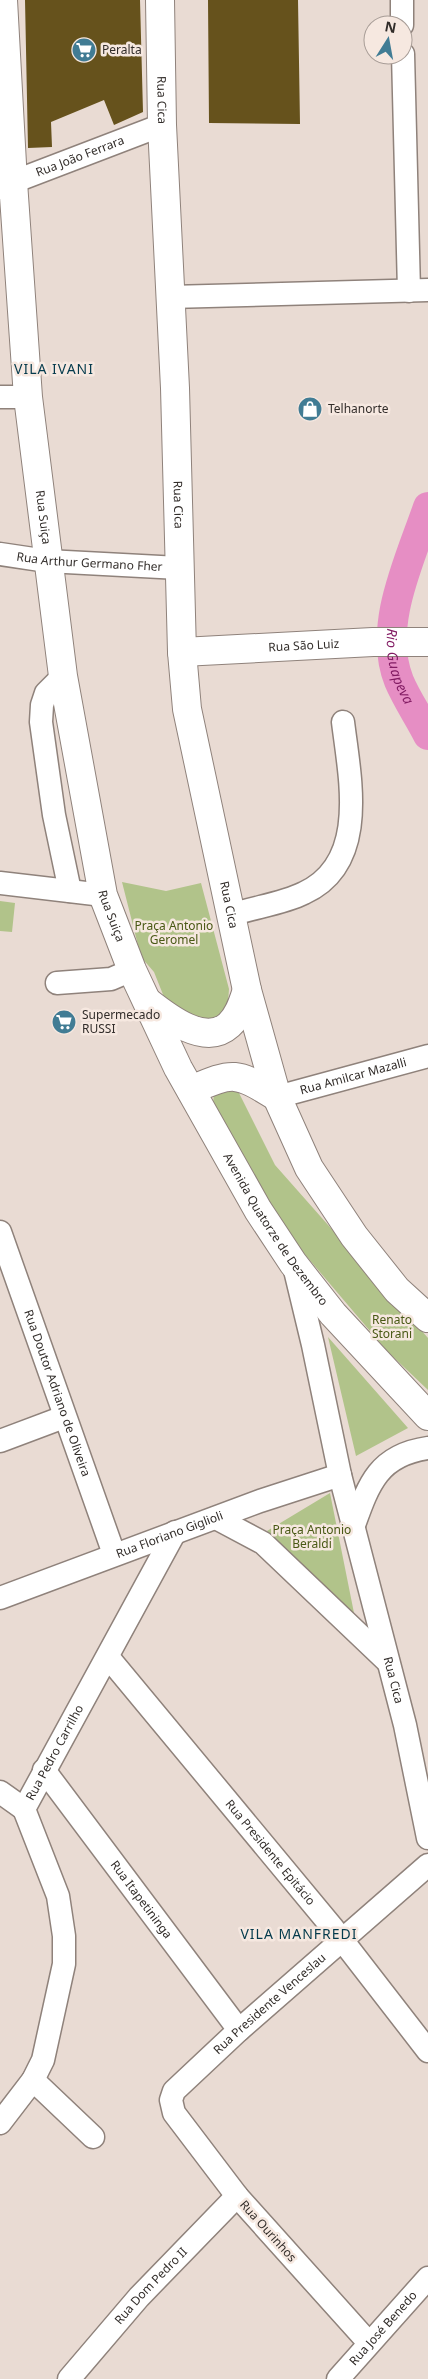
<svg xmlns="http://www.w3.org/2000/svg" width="428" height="2379" viewBox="0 0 428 2379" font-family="'Noto Sans',sans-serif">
  <rect width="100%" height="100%" fill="#e9dbd3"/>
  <path fill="#b1c38a" d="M122,882L166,891L201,883L229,989L228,1003L221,1017L199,1020L177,1008L164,997L154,972L141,957Z
    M0,901L15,903L12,932L0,931Z
    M226,1086L239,1093L275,1165L428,1338V1390L387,1351L285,1231L212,1111L214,1094Z
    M328,1337L408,1428L356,1456Z
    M330,1493L355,1618L267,1531Z"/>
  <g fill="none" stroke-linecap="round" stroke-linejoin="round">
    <path stroke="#e68ec4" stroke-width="30" id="s1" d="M428,507C410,560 377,626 399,681C407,700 419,717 428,735"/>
  </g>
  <path fill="#66521c" d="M25,0H140L143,112L114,125L104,100L51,122L52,147L28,148Z
    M208,0H298L300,124L209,123Z"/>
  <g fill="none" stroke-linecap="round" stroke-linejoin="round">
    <defs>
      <g id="minor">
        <path d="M402,0V25"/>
        <path d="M403,54L409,291"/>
        <path id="s2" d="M0,188L13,182L162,125"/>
        <path d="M170,297L428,290"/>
        <path d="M0,397H28"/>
        <path id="s3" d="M0,554L47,561L179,568"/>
        <path d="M63,676L46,693L42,705L41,722L54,815L70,891"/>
        <path d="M0,883L103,895"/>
        <path d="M231,915C254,907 282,904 304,893C369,863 350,779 343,722"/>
        <path d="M57,983L111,979L132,970"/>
        <path id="s4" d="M277,1097L428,1056"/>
        <path id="s5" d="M0,1232L114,1554"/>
        <path id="s6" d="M294,1266L313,1345L340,1475L405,1725L428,1838"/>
        <path d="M0,1441L64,1417"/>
        <path d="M216,1518L263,1543L388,1662"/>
        <path d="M354,1525C369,1483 379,1455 428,1448"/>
        <path id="s7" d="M0,1598L260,1501L340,1475"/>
        <path id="s8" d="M108,1657L332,1927L428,2051"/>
        <path id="s9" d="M44,1770L239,2030"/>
        <path d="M0,1792L24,1809"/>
        <path d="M33,2080L93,2137"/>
        <path id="s10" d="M0,2123L33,2080L43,2060L64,1964V1936L58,1896L24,1809L175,1532"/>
        <path id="s11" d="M369,2343L237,2196L174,2113L171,2100L174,2091L239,2030L428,1865"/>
        <path id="s12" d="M69,2379L139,2297L237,2196"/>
        <path id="s13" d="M338,2379L428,2278"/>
      </g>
      <g id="major">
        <path id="s14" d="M3,0L13,182L28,397L63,676L103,895L132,970L178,1068L258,1210L293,1263L333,1314L428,1416"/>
        <path id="s15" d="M160,0L162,125L175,388L182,652L187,709L247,990L277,1097L309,1168L354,1236L397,1290L428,1318"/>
        <path id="s16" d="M182,652L373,642H428"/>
        <path d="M148,1002C167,1017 205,1047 229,1025C239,1016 243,1002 247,990"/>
        <path d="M191,1090C235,1071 236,1072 277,1097"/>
      </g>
    </defs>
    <use href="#minor" stroke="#8f827b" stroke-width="25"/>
    <use href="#major" stroke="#8f827b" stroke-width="30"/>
    <use href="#minor" stroke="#fff" stroke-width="22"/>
    <use href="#major" stroke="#fff" stroke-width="28"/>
  </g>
  <defs>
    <symbol id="supermarket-disc" viewBox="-11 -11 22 22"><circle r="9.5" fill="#417c94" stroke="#f6e8e0"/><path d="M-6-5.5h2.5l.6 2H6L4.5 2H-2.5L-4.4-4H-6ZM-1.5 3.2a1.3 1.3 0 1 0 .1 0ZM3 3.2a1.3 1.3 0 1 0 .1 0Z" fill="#fff"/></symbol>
    <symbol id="shop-disc" viewBox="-11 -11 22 22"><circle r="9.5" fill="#417c94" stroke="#f6e8e0"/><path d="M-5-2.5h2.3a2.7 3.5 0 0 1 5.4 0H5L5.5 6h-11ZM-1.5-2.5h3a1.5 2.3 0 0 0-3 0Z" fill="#fff"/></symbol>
  </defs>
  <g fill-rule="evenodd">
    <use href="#supermarket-disc" x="70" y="36" width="28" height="28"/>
    <use href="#shop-disc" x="296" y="395" width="28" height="28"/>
    <use href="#supermarket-disc" x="50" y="1008" width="28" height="28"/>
  </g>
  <g text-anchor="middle" stroke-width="5" stroke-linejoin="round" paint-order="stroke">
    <g font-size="12" fill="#322d2a" stroke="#f6e8e0" text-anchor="start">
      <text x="102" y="54">Peralta</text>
      <text x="328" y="413">Telhanorte</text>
      <text x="82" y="1019">Supermecado<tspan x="82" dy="14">RUSSI</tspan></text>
    </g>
    <g font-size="12" fill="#322d2a" stroke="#f6e8e0">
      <text dy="4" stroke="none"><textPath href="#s15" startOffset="100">Rua Cica</textPath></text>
      <text dy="4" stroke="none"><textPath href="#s2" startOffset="86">Rua João Ferrara</textPath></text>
      <text dy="4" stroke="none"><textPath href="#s15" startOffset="505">Rua Cica</textPath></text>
      <text dy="4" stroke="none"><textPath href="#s14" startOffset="519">Rua Suiça</textPath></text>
      <text dy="4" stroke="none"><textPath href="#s3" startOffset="90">Rua Arthur Germano Fher</textPath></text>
      <text dy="4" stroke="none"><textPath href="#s16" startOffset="122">Rua São Luiz</textPath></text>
      <text dy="4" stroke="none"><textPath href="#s15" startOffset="910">Rua Cica</textPath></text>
      <text dy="4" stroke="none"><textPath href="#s14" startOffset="924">Rua Suiça</textPath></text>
      <text dy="4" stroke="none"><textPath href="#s4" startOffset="79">Rua Amilcar Mazalli</textPath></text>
      <text dy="4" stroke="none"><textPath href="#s14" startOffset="1279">Avenida Quatorze de Dezembro</textPath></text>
      <text dy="4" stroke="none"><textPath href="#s5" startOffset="171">Rua Doutor Adriano de Oliveira</textPath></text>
      <text dy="4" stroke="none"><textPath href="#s7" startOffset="181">Rua Floriano Giglioli</textPath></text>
      <text dy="4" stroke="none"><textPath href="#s6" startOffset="426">Rua Cica</textPath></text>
      <text dy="4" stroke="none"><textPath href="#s10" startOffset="401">Rua Pedro Carrilho</textPath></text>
      <text dy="4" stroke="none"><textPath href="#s8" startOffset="254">Rua Presidente Epitácio</textPath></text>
      <text dy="4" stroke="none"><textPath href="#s9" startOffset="162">Rua Itapetininga</textPath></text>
      <text dy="4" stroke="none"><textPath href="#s11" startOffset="454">Rua Presidente Venceslau</textPath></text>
      <text transform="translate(268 2231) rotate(48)" y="4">Rua Ourinhos</text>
      <text dy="4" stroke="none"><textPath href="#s12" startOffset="124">Rua Dom Pedro II</textPath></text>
      <text dy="4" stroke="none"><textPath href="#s13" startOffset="68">Rua José Benedo</textPath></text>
    </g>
    <g font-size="12" fill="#495915" stroke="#f6e8e0">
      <text x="174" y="930">Praça Antonio<tspan x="174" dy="14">Geromel</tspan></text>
      <text x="392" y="1324">Renato<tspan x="392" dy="14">Storani</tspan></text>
      <text x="312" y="1534">Praça Antonio<tspan x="312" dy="14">Beraldi</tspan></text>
    </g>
    <g font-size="14" letter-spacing="1" fill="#043a4c" stroke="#f6e8e0">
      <text x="54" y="374">VILA IVANI</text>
      <text x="299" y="1939">VILA MANFREDI</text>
    </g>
    <g font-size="14" font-style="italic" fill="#831d64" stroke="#f6e8e0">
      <text dy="5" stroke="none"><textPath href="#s1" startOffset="166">Rio Guapeva</textPath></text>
    </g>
  </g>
  <g transform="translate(388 40) rotate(11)"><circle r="24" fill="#f6e8e0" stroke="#a89d97"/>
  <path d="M0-4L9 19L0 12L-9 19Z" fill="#417c94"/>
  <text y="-8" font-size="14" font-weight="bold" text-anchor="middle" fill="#322d2a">N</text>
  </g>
</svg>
